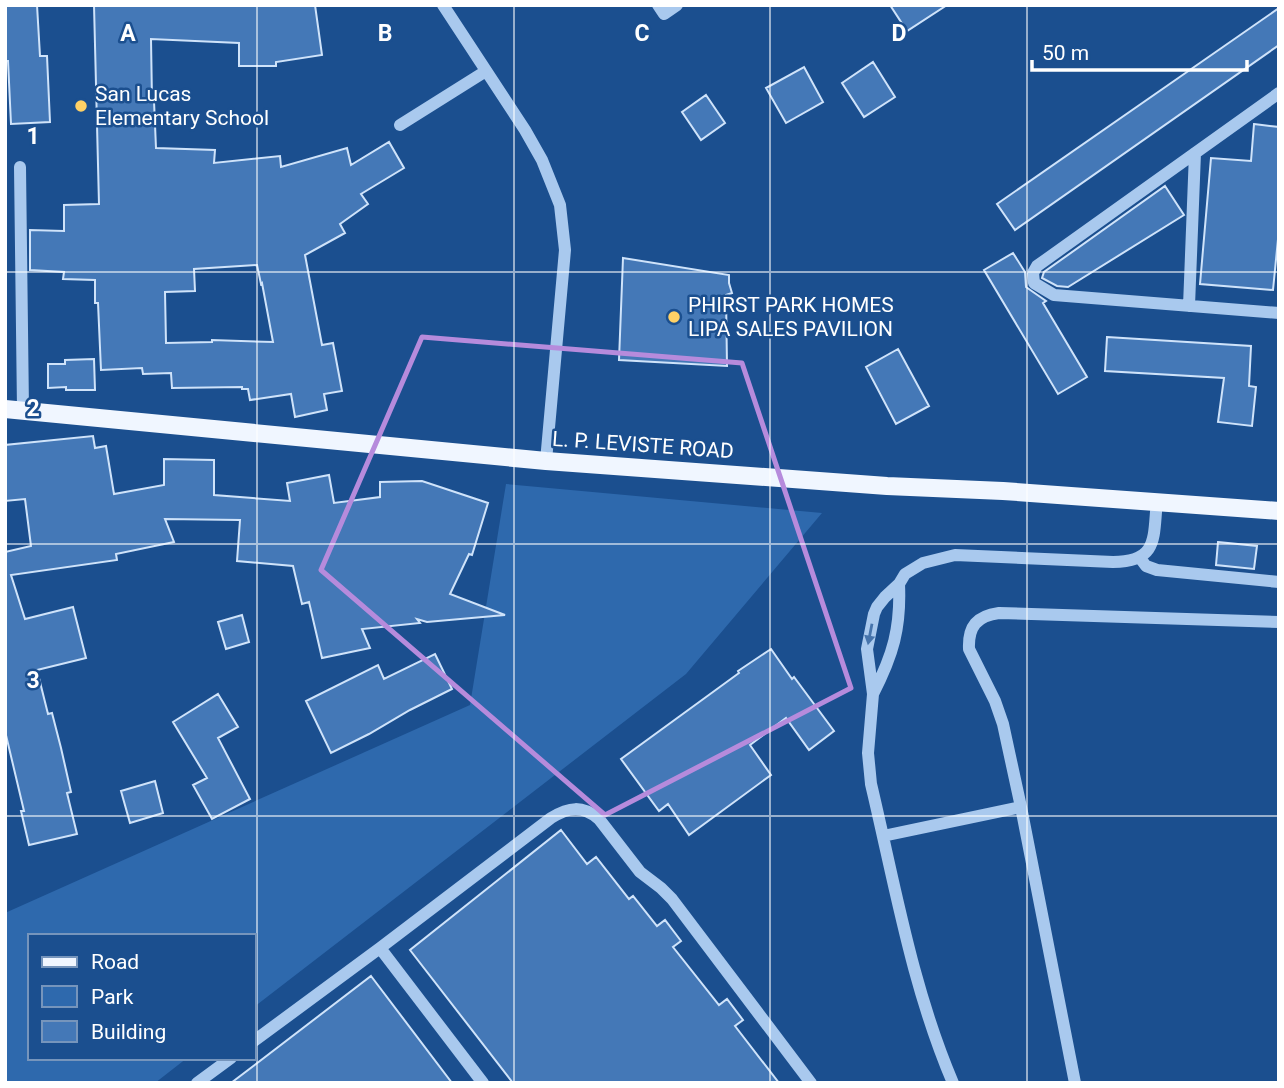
<svg xmlns="http://www.w3.org/2000/svg" width="1284" height="1088" viewBox="0 0 1284 1088" font-family="Roboto,sans-serif">
  <rect width="100%" height="100%" fill="#1b4f8f"/>
  <path fill="#2e69ad" d="M506,484L822,513L686,674L254,1007V936H30V1058H187L155,1083H5V913L470,705Z"/>
  <path fill="#4478b7" stroke="#cfe3fa" stroke-width="2" fill-rule="evenodd" d="M5,5H37L40,56H47L50,122L11,124L8,61H5Z
    M94,5H315L322,55L276,62V66H239V43L151,39L152,101H154L156,148L215,150L214,163L280,156L281,167L347,148L351,165L389,142L404,168L361,194L368,204L340,224L345,233L305,255L322,345L333,343L342,391L324,394L327,410L295,417L291,394L250,400L248,389H242V387L172,388L171,373L143,374L142,368L101,370L98,303H95V280L63,279L64,272L30,270V230L64,231V205L99,204ZM257,265L261,284L262,283L273,342L212,340V342L166,343L165,292L195,291L194,269Z
    M890,5H947L907,31Z
    M1279,8V45L1015,230L997,204Z
    M873,62L895,97L864,117L842,83Z
    M804,67L823,102L786,123L766,88Z
    M706,95L725,123L701,140L682,112Z
    M1254,124L1279,127V229L1273,290L1200,284L1211,158L1251,161Z
    M1165,186L1184,215L1068,287L1057,286L1042,278L1044,272Z
    M1013,253L1025,272L1026,287L1046,301L1043,303L1087,377L1058,394L984,270Z
    M623,258L729,275V283L732,293L726,295L727,366L619,360Z
    M1107,337L1251,346L1249,386L1256,387L1252,426L1218,422L1224,378L1105,371Z
    M898,349L929,406L896,424L866,367Z
    M94,359L95,390H66V387L48,388V364H65V360Z
    M93,436L95,448L106,446L114,494L164,485V459L214,460V495L290,501L287,483L329,475L334,503L380,497V482L422,481L488,503L472,555L469,554L450,594L505,615L427,622L417,619L420,623L362,629L370,648L322,658L309,602L302,604L293,566L237,561L240,520L165,519L174,542L116,554L117,560L11,575L25,619L73,607L86,658L37,670L48,714L52,713L61,748L71,792L67,793L77,834L29,845L21,811H24L5,731V552L31,546L25,499L5,501V445Z
    M1218,542L1257,546L1254,569L1216,565Z
    M242,615L249,642L226,649L218,622Z
    M771,649L792,679L794,677L834,731L809,750L786,718L750,745L771,775L689,835L668,804L659,811L621,759L739,673L738,671Z
    M435,654L452,689L410,710L369,734L331,753L306,701L378,665L384,679Z
    M218,694L238,727L218,738L250,799L212,819L193,785L207,778L173,722Z
    M155,781L163,813L130,823L121,791Z
    M561,830L587,864L596,857L629,899L633,896L657,926L665,920L681,941L673,947L719,1005L727,999L743,1020L735,1026L779,1083H513L410,950Z
    M371,976L452,1083H231Z"/>
  <g fill="none" stroke-linecap="round" stroke-linejoin="round">
    <path stroke="#a9c9ee" stroke-width="12" d="M443,5L525,130L542,160L560,205L565,250L546,461
      M658,5L664,14L677,5
      M1279,93L1037,266L1033,273L1034,283L1054,295L1279,313
      M400,125L486,71
      M20,167L23,410
      M1189,306L1195,153
      M1140,558L1146,566L1157,570L1279,582
      M873,694C893,655 901,628 899,584
      M1021,807L1003,724L995,701L969,649C968,626 977,616 999,613L1279,622
      M883,836L1021,807L1075,1083
      M380,948L483,1083
      M254,1041L380,948L551,818C569,807 582,805 599,819L640,872L661,888L672,899L811,1083
      M197,1083L231,1058
      M953,1083C912,987 895,885 871,784L868,753L873,694L867,649L874,614L877,607L885,597L899,584L905,574L923,563L955,555L1113,562C1159,562 1153,537 1157,501"/>
    <path stroke="#f0f6ff" stroke-width="18" d="M5,409L546,461L887,486L1003,491L1279,511"/>
  </g>
  <defs><path id="oneway-solid" d="M-6-.8H1V-3.2L6.5 0L1 3.2V.8H-6Z" transform="scale(1.75)"/></defs>
  <use fill="#4674ac" href="#oneway-solid" transform="translate(870 634) rotate(101)"/>
  <path fill="none" stroke="#b68bdc" stroke-width="5" stroke-linejoin="round" d="M422,337L742,363L851,688L605,815L321,570Z"/>
  <path fill="none" stroke="#fff" stroke-width="2" stroke-opacity="0.55" d="M257,5V1083M514,5V1083M770,5V1083M1027,5V1083M5,272H1279M5,544H1279M5,816H1279"/>
  <g fill="#ffd166" stroke="#1b4f8f" stroke-width="2.5">
    <circle cx="81" cy="106" r="7"/>
    <circle cx="674" cy="317" r="7"/>
  </g>
  <g text-anchor="middle" stroke-width="5" stroke-linejoin="round" paint-order="stroke">
    <g font-size="21" fill="#fff" stroke="#1b4f8f" text-anchor="start">
      <text x="95" y="101">San Lucas<tspan x="95" dy="24">Elementary School</tspan></text>
      <text x="688" y="312">PHIRST PARK HOMES<tspan x="688" dy="24">LIPA SALES PAVILION</tspan></text>
    </g>
    <g font-size="21" fill="#fff" stroke="#1b4f8f">
      <text transform="translate(643 445) rotate(4)" y="7">L. P. LEVISTE ROAD</text>
    </g>
  </g>
  <g font-size="23" text-anchor="middle" font-weight="bold" fill="#fff" stroke="#1b4f8f" stroke-width="5" stroke-linejoin="round" paint-order="stroke">
    <text x="128" y="41">A</text>
    <text x="385" y="41">B</text>
    <text x="642" y="41">C</text>
    <text x="899" y="41">D</text>
    <text x="33" y="144">1</text>
    <text x="33" y="416">2</text>
    <text x="33" y="688">3</text>
  </g>
  <rect width="1284" height="1088" fill="none" stroke="#ffffff" stroke-width="14"/>
  <rect x="28" y="934" width="228" height="126" fill="#1b4f8f" stroke="#7695bc" stroke-width="2"/>
  <rect x="42" y="957" width="35" height="10" fill="#f0f6ff" stroke="#7695bc" stroke-width="2"/>
  <text x="91" y="969" font-size="21" fill="#ffffff">Road</text>
  <rect x="42" y="986" width="35" height="21" fill="#2e69ad" stroke="#7695bc" stroke-width="2"/>
  <text x="91" y="1004" font-size="21" fill="#ffffff">Park</text>
  <rect x="42" y="1021" width="35" height="21" fill="#4478b7" stroke="#7695bc" stroke-width="2"/>
  <text x="91" y="1039" font-size="21" fill="#ffffff">Building</text>
  <path d="M1032 60v10h215v-10" fill="none" stroke="#ffffff" stroke-width="3.5"/>
  <text x="1042" y="60" font-size="21" fill="#ffffff" stroke="#1b4f8f" stroke-width="5" paint-order="stroke">50 m</text>
</svg>
